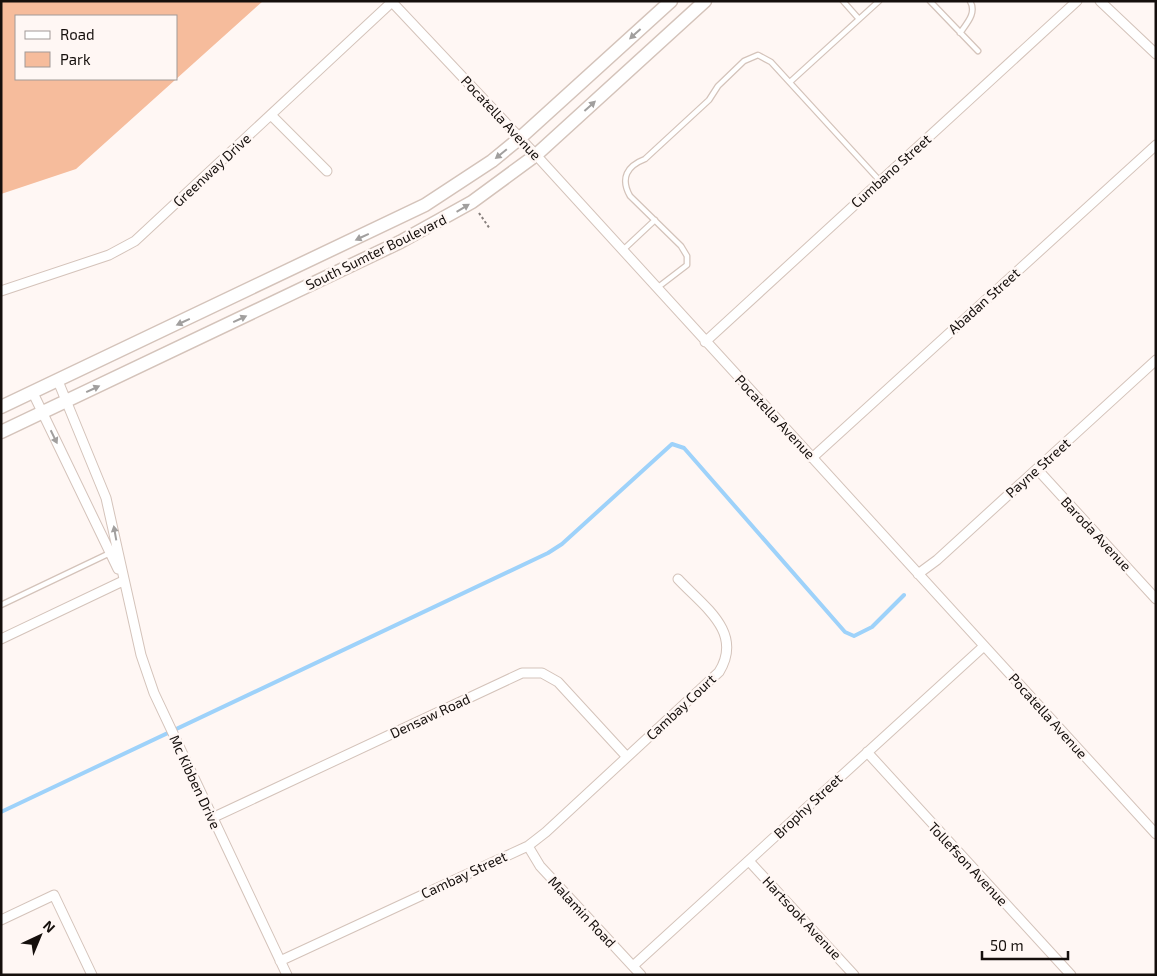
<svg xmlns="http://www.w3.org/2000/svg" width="1157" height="976" viewBox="0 0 1157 976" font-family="'Exo 2',sans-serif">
  <rect width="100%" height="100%" fill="#fff7f4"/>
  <path fill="#f6bc9c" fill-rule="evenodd" d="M1,1H263L76,169L1,194ZM16,16H176V79H16Z"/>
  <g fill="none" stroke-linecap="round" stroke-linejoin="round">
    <path stroke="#9ed2fa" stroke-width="4" d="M1,812L548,553L562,544L672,444L684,448L845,632L854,636L872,627L904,595"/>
    <defs>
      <path id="service" d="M843,1L859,19
        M930,1L978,51
        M960,33C967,23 977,13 970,1
        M790,82L879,1
        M623,250L655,220
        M657,288L687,265V256L681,246L630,196C620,178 627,166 645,159L709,100L718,86L744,61L758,55L771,62L880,181
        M1,605L110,553"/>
      <path id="minor" d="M1100,1L1156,54
        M392,2L536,155L1156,834
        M271,115L327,171
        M1,291L109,255L135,241L393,1
        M705,342L1077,1
        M58,381L106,498L141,655L154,693L287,975
        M33,393L118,569
        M812,458L1156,145
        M1037,469L1156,599
        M918,574L937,560L1156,360
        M1,639L123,581
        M867,752L1071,975
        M212,818L522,673H542L558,682L627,757
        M528,846L540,866L641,975
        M749,861L854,975
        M1,920L54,895L92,975
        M280,961L528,846L546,832L719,672C744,632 703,606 678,579
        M633,966L984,646"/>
      <path id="secondary" d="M1,407L425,205L492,161L520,138L671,1
        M1,432L400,242L472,202L536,155L705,1"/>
    </defs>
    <use href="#service" stroke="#d4c3ba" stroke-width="7"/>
    <use href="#minor" stroke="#d4c3ba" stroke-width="11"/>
    <use href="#secondary" stroke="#d4c3ba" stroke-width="15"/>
    <path stroke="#867f7c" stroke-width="2" stroke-dasharray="2.5 2.5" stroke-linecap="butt" d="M479,213L490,229"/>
    <use href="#service" stroke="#fff" stroke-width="4.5"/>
    <use href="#minor" stroke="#fff" stroke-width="9"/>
    <use href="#secondary" stroke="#fff" stroke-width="12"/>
  </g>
  <defs><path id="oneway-solid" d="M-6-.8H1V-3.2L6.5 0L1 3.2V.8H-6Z" transform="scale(1.25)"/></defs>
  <g fill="#a19f9e">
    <use href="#oneway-solid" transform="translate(635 34) rotate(138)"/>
    <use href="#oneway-solid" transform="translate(590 106) rotate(-42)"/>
    <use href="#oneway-solid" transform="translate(501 154) rotate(141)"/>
    <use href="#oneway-solid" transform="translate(463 208) rotate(-31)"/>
    <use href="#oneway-solid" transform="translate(362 237) rotate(155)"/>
    <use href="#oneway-solid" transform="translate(240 319) rotate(-25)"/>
    <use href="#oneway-solid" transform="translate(183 322) rotate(155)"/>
    <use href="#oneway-solid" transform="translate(93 389) rotate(-25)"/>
    <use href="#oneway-solid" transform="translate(54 437) rotate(64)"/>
    <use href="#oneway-solid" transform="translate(115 533) rotate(-100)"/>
  </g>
  <g text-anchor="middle" stroke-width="5" stroke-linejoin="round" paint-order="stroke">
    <g font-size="14" fill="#150f0c" stroke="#fff7f4">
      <text transform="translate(501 118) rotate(47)" y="5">Pocatella Avenue</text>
      <text transform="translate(212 170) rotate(-43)" y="5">Greenway Drive</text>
      <text transform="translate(891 171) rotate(-42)" y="5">Cumbano Street</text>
      <text transform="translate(376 252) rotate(-26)" y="5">South Sumter Boulevard</text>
      <text transform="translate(984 301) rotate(-42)" y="5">Abadan Street</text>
      <text transform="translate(775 417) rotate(47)" y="5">Pocatella Avenue</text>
      <text transform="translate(1038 468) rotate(-42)" y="5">Payne Street</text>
      <text transform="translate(1096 534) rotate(47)" y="5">Baroda Avenue</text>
      <text transform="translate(681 707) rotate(-43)" y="5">Cambay Court</text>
      <text transform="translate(430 716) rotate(-25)" y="5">Densaw Road</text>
      <text transform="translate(1048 716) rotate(48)" y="5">Pocatella Avenue</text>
      <text transform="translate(195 782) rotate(65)" y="5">Mc Kibben Drive</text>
      <text transform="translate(808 806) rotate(-43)" y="5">Brophy Street</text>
      <text transform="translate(968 864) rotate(47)" y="5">Tollefson Avenue</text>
      <text transform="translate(464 875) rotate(-25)" y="5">Cambay Street</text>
      <text transform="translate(582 912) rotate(47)" y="5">Malamin Road</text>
      <text transform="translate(802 918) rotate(47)" y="5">Hartsook Avenue</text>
    </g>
  </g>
  <rect width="1157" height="976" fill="none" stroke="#150f0c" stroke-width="5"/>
  <rect x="15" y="15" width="162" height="65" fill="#fff7f4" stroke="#a19a97"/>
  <rect x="25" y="31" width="25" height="8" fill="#ffffff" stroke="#a19a97"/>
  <text x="60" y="40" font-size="15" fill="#150f0c">Road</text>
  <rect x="25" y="52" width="25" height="15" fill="#f6bc9c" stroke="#a19a97"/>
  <text x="60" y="65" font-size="15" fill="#150f0c">Park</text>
  <g transform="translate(40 936) rotate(44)" stroke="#fff7f4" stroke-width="4" paint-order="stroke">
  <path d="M0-4L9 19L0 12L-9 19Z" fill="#150f0c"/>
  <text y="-8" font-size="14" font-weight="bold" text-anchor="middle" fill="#150f0c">N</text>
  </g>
  <path d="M982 951v8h86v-8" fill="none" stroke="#150f0c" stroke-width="2.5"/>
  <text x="990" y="951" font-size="15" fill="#150f0c" stroke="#fff7f4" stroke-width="4" paint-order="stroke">50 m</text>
</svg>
